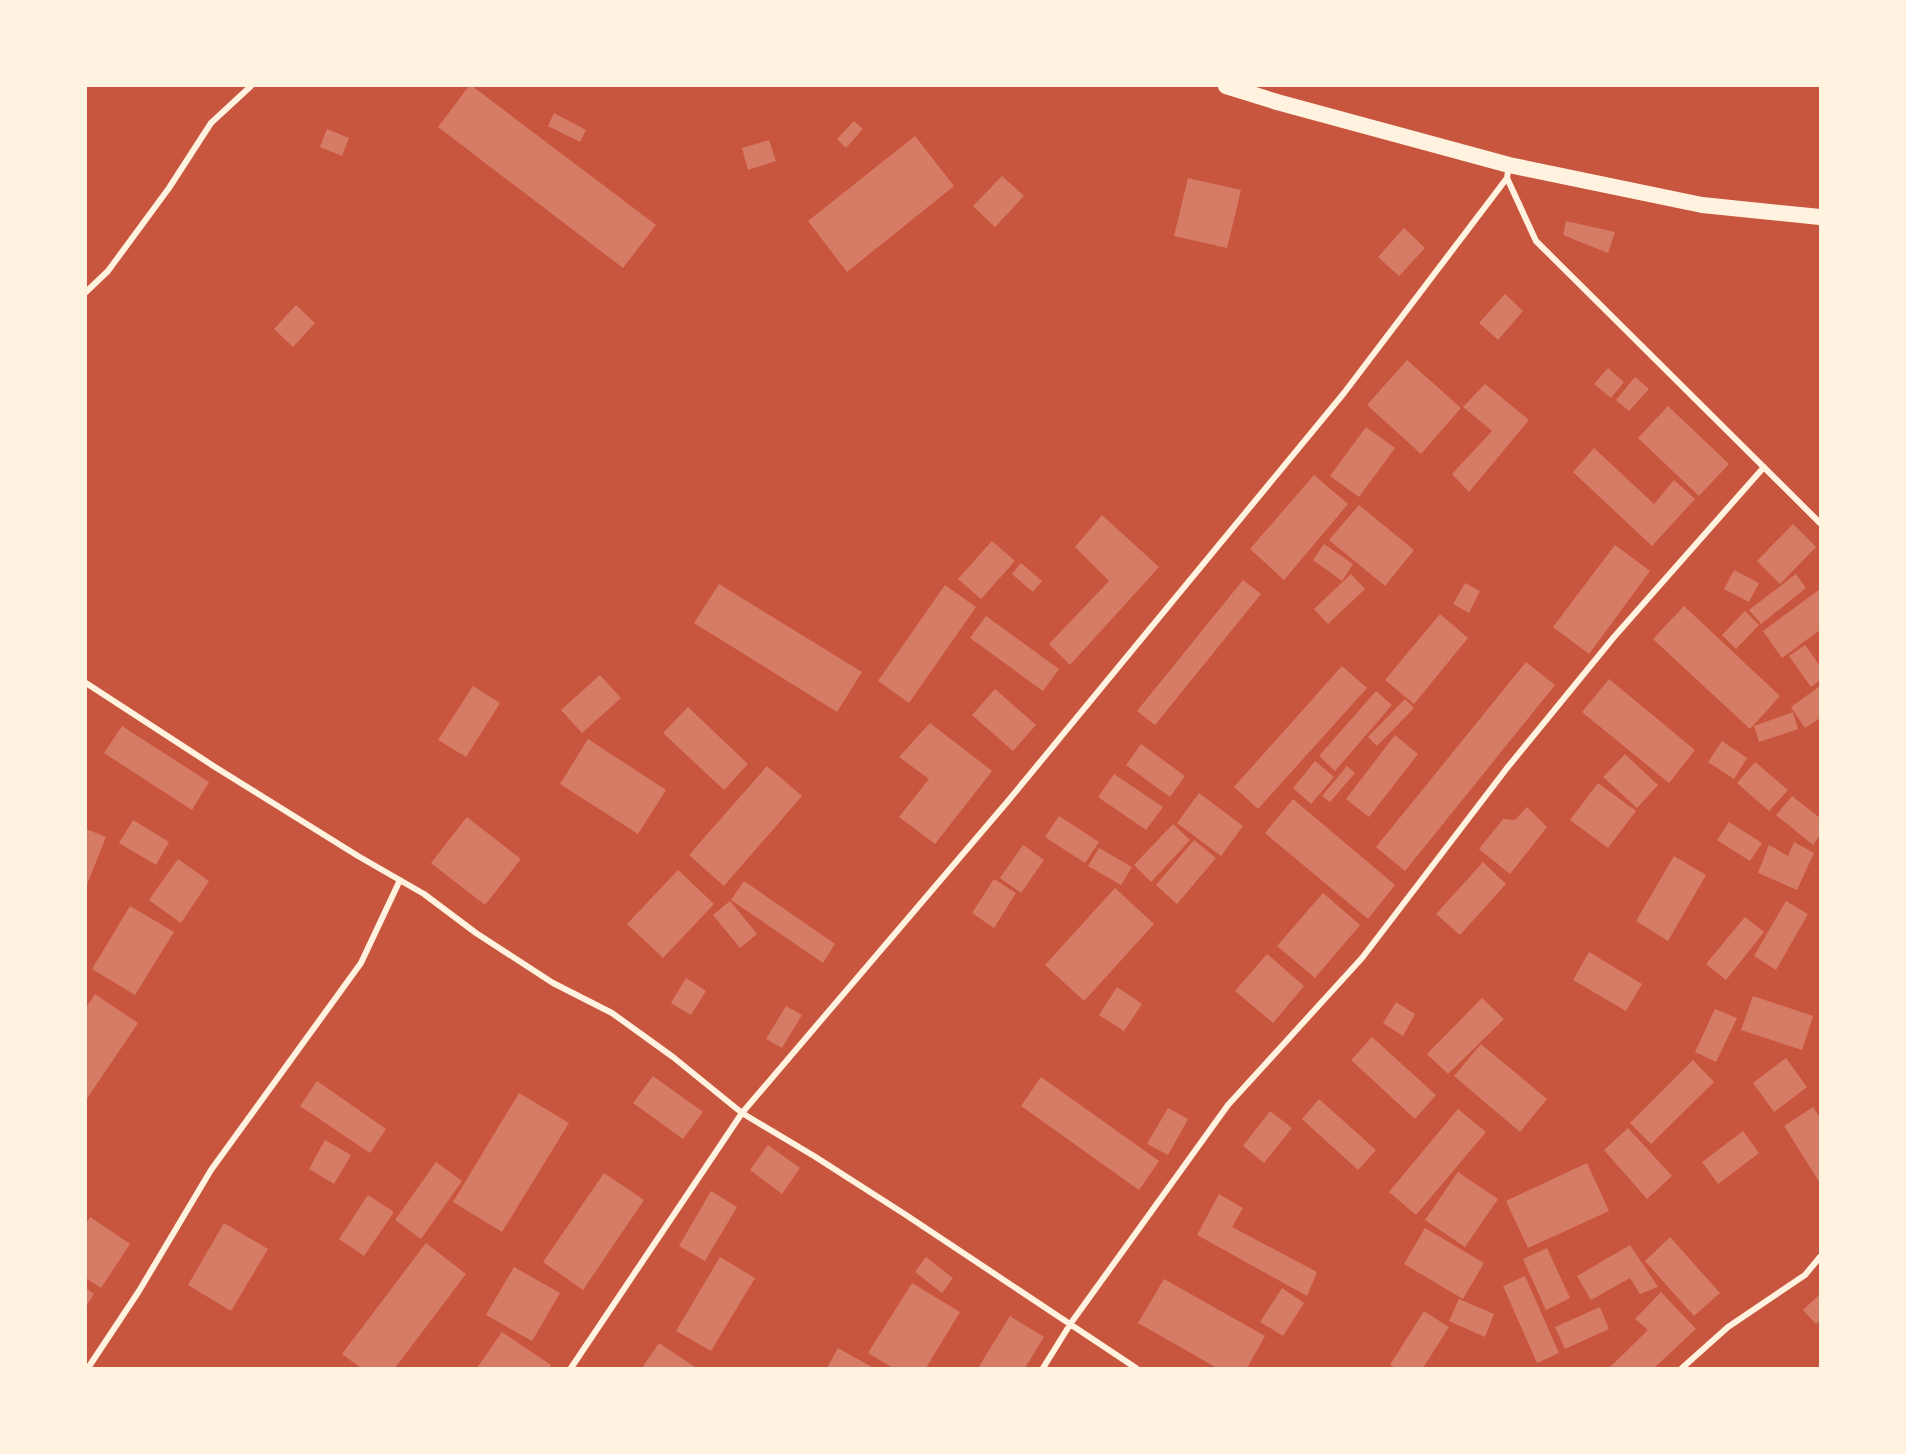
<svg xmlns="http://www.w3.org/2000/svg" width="1906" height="1454" viewBox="0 0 1906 1454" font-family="'PT Sans Narrow',sans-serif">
  <rect width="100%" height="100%" fill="#c8553d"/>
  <path fill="#d67c66" d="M469,86H472L656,225L623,268L438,127Z
    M554,113L586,130L580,142L548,126Z
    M854,121L863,129L846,148L837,139Z
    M327,129L349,138L342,156L320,147Z
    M915,136L954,186L847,272L808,221Z
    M769,140L776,161L748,170L742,148Z
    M1002,176L1024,196L995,227L973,206Z
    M1188,178L1241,190L1227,248L1174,236Z
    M1566,221L1615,232L1608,253L1563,235Z
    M1404,228L1425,248L1399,276L1378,257Z
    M1505,294L1523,311L1498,340L1479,323Z
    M296,305L315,323L293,347L274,329Z
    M1407,360L1461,408L1421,454L1367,405Z
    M1608,368L1624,382L1611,398L1594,384Z
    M1635,377L1649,389L1629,411L1616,400Z
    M1485,384L1529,420L1469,492L1452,474L1492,431L1463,407Z
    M1668,406L1729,464L1699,496L1638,438Z
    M1366,427L1395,448L1359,497L1330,476Z
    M1594,448L1654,504L1674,480L1695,499L1652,546L1573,472Z
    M1314,475L1348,504L1284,580L1250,549Z
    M1359,505L1414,550L1385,586L1329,540Z
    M1102,515L1159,567L1070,665L1049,644L1109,581L1075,547Z
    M1793,524L1816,547L1780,584L1757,561Z
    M992,541L1015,561L981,599L958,579Z
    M1324,544L1353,564L1342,581L1313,560Z
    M1615,545L1650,571L1589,654L1553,627Z
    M1021,563L1042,581L1033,592L1012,574Z
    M1734,570L1759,583L1749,602L1724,589Z
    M1351,574L1365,589L1328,624L1314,609Z
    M1796,574L1806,588L1761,624L1749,610Z
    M1243,580L1261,594L1155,725L1137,711Z
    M1465,583L1480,591L1469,613L1453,604Z
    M719,584L862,672L837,712L694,623Z
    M945,585L976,607L909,703L878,681Z
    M1820,589V630L1782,658L1763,631Z
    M1684,606L1780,696L1750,729L1653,639Z
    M1745,611L1759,625L1736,649L1722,635Z
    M1440,614L1468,638L1414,704L1385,680Z
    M986,616L1059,669L1043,691L970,638Z
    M1805,645L1820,666V680L1811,687L1789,656Z
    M1526,662L1555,685L1405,871L1376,847Z
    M1342,666L1367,688L1258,809L1234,787Z
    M600,675L621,698L582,733L561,710Z
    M1609,679L1695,750L1669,783L1582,712Z
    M473,686L500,703L466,757L438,740Z
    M1820,686V718L1805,728L1791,707Z
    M995,689L1036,725L1013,751L972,715Z
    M1376,691L1392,705L1335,771L1319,756Z
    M1405,699L1414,708L1377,746L1368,737Z
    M688,707L748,764L724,790L663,733Z
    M1793,712L1798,729L1759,742L1754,726Z
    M930,723L992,771L935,844L899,817L929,779L899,757Z
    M122,726L209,782L192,810L104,753Z
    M1395,735L1418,754L1369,817L1346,799Z
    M588,739L666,790L638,834L560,784Z
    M1722,741L1747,758L1734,779L1708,762Z
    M1141,744L1185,776L1170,797L1126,765Z
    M1625,754L1658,785L1637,808L1603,777Z
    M1315,761L1334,777L1311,804L1293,788Z
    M1755,762L1788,790L1769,811L1737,783Z
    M767,766L802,796L724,886L689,855Z
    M1347,766L1355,773L1330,802L1322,796Z
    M1114,774L1163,807L1146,830L1098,797Z
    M1598,783L1636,811L1608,848L1570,820Z
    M1199,793L1243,826L1221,856L1177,823Z
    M1792,796L1820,818V835L1813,845L1776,815Z
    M1293,799L1395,885L1368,919L1265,833Z
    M1527,807L1547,827L1510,874L1479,849L1503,819L1515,820Z
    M1059,816L1099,842L1085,863L1045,837Z
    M467,817L521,859L485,905L431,863Z
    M133,820L169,842L156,865L119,843Z
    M1729,822L1762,843L1750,861L1717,840Z
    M1173,824L1190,840L1151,882L1134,865Z
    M86,829L106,837L86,887Z
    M1194,840L1216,858L1177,904L1156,885Z
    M1794,842L1814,853L1797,890L1758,873L1769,845L1788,856Z
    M1023,845L1044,860L1021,893L1000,878Z
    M1099,848L1132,867L1121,885L1088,866Z
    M1674,856L1706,875L1668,941L1636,921Z
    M178,859L209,881L181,923L149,900Z
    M1483,862L1506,884L1460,935L1436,914Z
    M678,870L714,904L663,958L627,924Z
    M994,879L1016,893L994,928L972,913Z
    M744,881L835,944L823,963L731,900Z
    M1115,888L1154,924L1084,1001L1045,965Z
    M1323,893L1360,925L1315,978L1277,946Z
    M730,901L757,934L740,948L713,915Z
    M1786,901L1808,914L1776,970L1754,956Z
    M130,906L174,932L135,995L92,969Z
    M1745,917L1764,932L1726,980L1706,964Z
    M1589,952L1642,984L1626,1011L1573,980Z
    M1267,954L1304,986L1273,1023L1235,991Z
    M686,978L706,991L691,1015L671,1003Z
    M1117,987L1142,1004L1124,1031L1099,1015Z
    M95,994L138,1023L86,1100V1008Z
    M1753,996L1813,1016L1802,1050L1741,1030Z
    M1482,998L1504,1019L1448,1074L1427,1054Z
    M1396,1002L1415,1014L1403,1036L1383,1023Z
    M786,1006L802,1015L782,1048L766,1039Z
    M1715,1009L1737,1018L1716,1062L1695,1052Z
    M1372,1037L1436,1095L1415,1119L1351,1060Z
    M1481,1044L1547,1099L1520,1132L1454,1076Z
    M1786,1058L1807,1087L1774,1112L1753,1083Z
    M1693,1060L1714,1082L1651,1144L1630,1123Z
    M653,1076L703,1112L683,1139L633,1103Z
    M1041,1077L1159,1161L1139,1190L1021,1106Z
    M317,1081L386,1129L370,1153L300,1106Z
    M519,1093L569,1123L502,1232L453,1202Z
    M1319,1099L1376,1150L1358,1170L1302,1119Z
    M1813,1107L1820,1118V1183L1784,1126Z
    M1168,1108L1188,1119L1168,1155L1147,1144Z
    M1458,1109L1486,1132L1416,1215L1389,1192Z
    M1270,1111L1292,1128L1264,1163L1243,1146Z
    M1628,1128L1672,1176L1647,1199L1604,1150Z
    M1743,1131L1759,1153L1718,1184L1702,1162Z
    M325,1140L351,1155L334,1184L309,1169Z
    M768,1145L800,1168L782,1194L750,1170Z
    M436,1162L462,1181L421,1239L395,1220Z
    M1587,1163L1609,1211L1528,1248L1506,1201Z
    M1458,1172L1498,1199L1465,1247L1425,1220Z
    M604,1173L644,1200L583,1290L543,1262Z
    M711,1191L737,1207L705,1261L679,1246Z
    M1219,1194L1243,1208L1232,1227L1317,1272L1307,1296L1197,1235Z
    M368,1195L394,1212L364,1256L339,1239Z
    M90,1217L130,1244L101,1288L86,1278V1224Z
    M224,1223L268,1249L231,1311L188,1285Z
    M1425,1228L1484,1263L1463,1299L1404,1264Z
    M1670,1237L1720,1293L1694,1316L1645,1261Z
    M426,1243L466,1274L395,1368H361L342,1354Z
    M1630,1245L1658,1287L1640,1294L1630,1278L1591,1300L1577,1276Z
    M1547,1248L1570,1298L1546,1310L1523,1259Z
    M720,1257L755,1278L711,1351L676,1331Z
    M926,1257L953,1278L942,1293L915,1272Z
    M514,1267L560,1293L532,1341L486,1315Z
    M1525,1276L1559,1353L1537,1363L1503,1286Z
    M1164,1279L1265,1336L1247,1368H1217L1138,1323Z
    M912,1283L960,1312L926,1368H893L868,1353Z
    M86,1288L94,1294L86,1306Z
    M1282,1288L1304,1303L1283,1336L1260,1322Z
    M1661,1292L1696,1329L1654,1368H1609L1648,1330L1635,1319Z
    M1820,1294V1320L1816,1324L1803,1310Z
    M1459,1299L1494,1314L1485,1337L1449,1321Z
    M1600,1307L1609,1329L1565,1349L1555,1327Z
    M1424,1311L1449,1327L1423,1368H1395L1390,1365Z
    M1010,1316L1044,1337L1025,1368H978Z
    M502,1332L551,1365L549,1368H477Z
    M659,1343L695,1367L693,1368H642Z
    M838,1348L872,1367V1368H827Z"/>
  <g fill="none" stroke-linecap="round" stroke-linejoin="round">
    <path stroke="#fff3e0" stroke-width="6" d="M1507,178L1536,241L1820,523
      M86,292L108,271L169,188L211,123L251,86
      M86,683L215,767L358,856L424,894L476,933L553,983L612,1013L673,1057L742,1113L814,1156L906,1215L1136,1368
      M88,1368L139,1291L211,1170L361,963L400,880
      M571,1368L742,1113L1008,801L1344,393L1507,178L1509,165
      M1043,1368L1071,1323L1228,1105L1362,958L1507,768L1614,637L1764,467
      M1682,1368L1728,1327L1805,1275L1820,1257"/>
    <path stroke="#fff3e0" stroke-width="16" d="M1226,86L1277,102L1509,165L1702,205L1820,217"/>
  </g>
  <rect width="1906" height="1454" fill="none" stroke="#fff3e0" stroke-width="174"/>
</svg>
